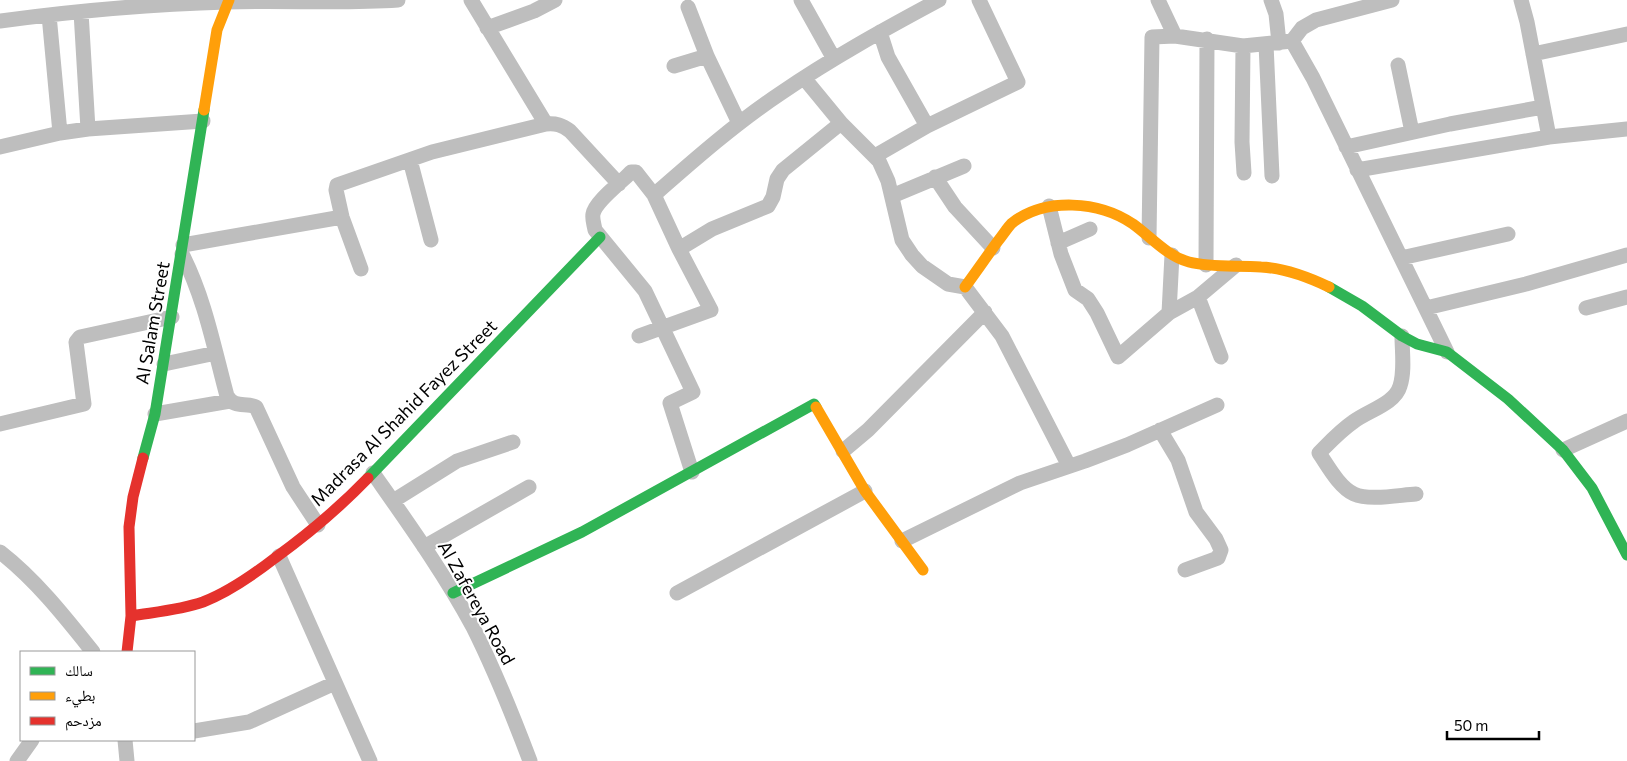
<svg xmlns="http://www.w3.org/2000/svg" width="1627" height="761" viewBox="0 0 1627 761" font-family="Commissioner,'Noto Naskh Arabic',sans-serif">
  <rect width="100%" height="100%" fill="#fff"/>
  <g fill="none" stroke-linecap="round" stroke-linejoin="round">
    <path stroke="#bebebe" stroke-width="15" d="M471,0L546,124
      M801,0L834,59
      M1158,0L1175,36
      M1271,0L1276,14L1279,43
      M1521,0L1527,22L1549,137
      M688,7L707,56L739,123
      M81,12L88,129
      M49,15L60,133
      M0,21C75,11 152,4 227,2C284,0 341,4 398,0
      M487,28L534,11L555,0
      M880,32L888,57L927,126
      M1292,41L1313,78L1447,352
      M1266,44L1272,176
      M1243,46L1242,142L1244,173
      M1533,54L1627,34
      M1398,65L1412,132
      M674,66L707,56
      M804,78L841,123L879,161L888,181L902,240L912,255L922,266L948,284L965,287L1002,336L1069,466
      M0,147L60,133L88,129L203,121
      M1346,147L1450,124L1543,107
      M875,156L927,126L1018,82L979,0
      M410,160L431,240
      M1357,170L1549,137L1627,129
      M935,177L955,207L993,248
      M654,195C695,159 736,123 781,93C832,58 885,29 939,0
      M892,196L964,166
      M1049,206L1061,254L1075,290L1088,299L1097,313L1118,357L1169,313L1198,297L1236,265
      M1149,238L1152,37L1175,36L1243,46L1292,41L1302,28L1316,20L1392,0
      M1058,243L1090,229
      M183,245L342,217
      M679,249L654,195L636,172H631L628,175C619,184 595,202 593,214C592,219 594,224 595,230L645,291L693,392L670,403L692,472
      M182,254C205,299 214,348 227,396C235,409 245,402 256,407L293,487L318,525
      M1401,258L1508,234
      M1206,265L1207,39
      M361,269L342,217L336,190L337,185L432,152L546,124C556,123 562,125 570,131L619,184
      M1198,297L1221,357
      M1426,308L1526,284L1627,255
      M1586,308L1627,297
      M1169,313L1172,255
      M639,336L711,310L679,249L712,229L768,206L773,197L777,179L783,170L841,123
      M1402,336C1402,352 1405,371 1400,386C1395,404 1367,411 1353,422C1340,431 1330,442 1319,453C1328,466 1339,487 1354,494C1369,501 1399,495 1416,494
      M164,364L216,353
      M155,414L230,401
      M0,424L84,404L76,342L80,337L172,317
      M1160,430L1178,460L1196,512L1216,539L1221,550L1218,558L1185,570
      M1563,450L1627,421
      M843,451L868,430L985,312
      M373,473C408,523 444,573 473,627C495,671 513,716 530,761
      M393,501L457,461L513,442
      M902,541L1020,483L1085,461L1127,445L1217,405
      M424,547L529,487
      M0,552C36,580 65,617 93,652
      M279,556L370,761
      M677,593L865,491
      M194,731L249,722L335,683
      M125,740L127,761
      M17,761L32,740"/>
    <path stroke="#30b455" stroke-width="11" d="M1329,287L1362,306L1402,336L1417,344L1447,352L1508,399L1563,450L1592,488L1627,555
      M143,458L155,414L204,110
      M368,478L600,237
      M453,593L582,532L814,404L816,407"/>
    <path stroke="#ff9f0a" stroke-width="11" d="M204,110L217,30L229,0
      M965,287C976,272 987,256 998,241C1003,235 1007,228 1012,223C1046,197 1099,201 1133,224C1151,237 1167,256 1189,262C1212,268 1237,265 1261,267C1284,268 1308,277 1329,287
      M816,407L865,491L923,570"/>
    <path stroke="#e5322d" stroke-width="11" d="M131,616C155,612 180,610 203,602C229,592 253,575 275,558C308,534 339,508 368,478
      M127,652L131,616L129,527L133,497L143,458"/>
  </g>
  <g text-anchor="middle" stroke-width="4" stroke-linejoin="round" paint-order="stroke">
    <g font-size="18" fill="#000" stroke="#fff">
      <text transform="translate(153 323) rotate(-80)" y="6">Al Salam Street</text>
      <text transform="translate(404 413) rotate(-45)" y="6">Madrasa Al Shahid Fayez Street</text>
      <text transform="translate(476 603) rotate(61)" y="6">Al Zafereya Road</text>
    </g>
  </g>
  <rect x="20" y="651" width="175" height="90" fill="#ffffff" stroke="#999999"/>
  <rect x="30" y="667" width="25" height="8" fill="#30b455" stroke="#999999"/>
  <text x="65" y="676" font-size="15" fill="#000000">سالك</text>
  <rect x="30" y="692" width="25" height="8" fill="#ff9f0a" stroke="#999999"/>
  <text x="65" y="701" font-size="15" fill="#000000">بطيء</text>
  <rect x="30" y="717" width="25" height="8" fill="#e5322d" stroke="#999999"/>
  <text x="65" y="726" font-size="15" fill="#000000">مزدحم</text>
  <path d="M1447 731v8h92v-8" fill="none" stroke="#000000" stroke-width="2.5"/>
  <text x="1454" y="731" font-size="15" fill="#000000" stroke="#ffffff" stroke-width="4" paint-order="stroke">50 m</text>
</svg>
